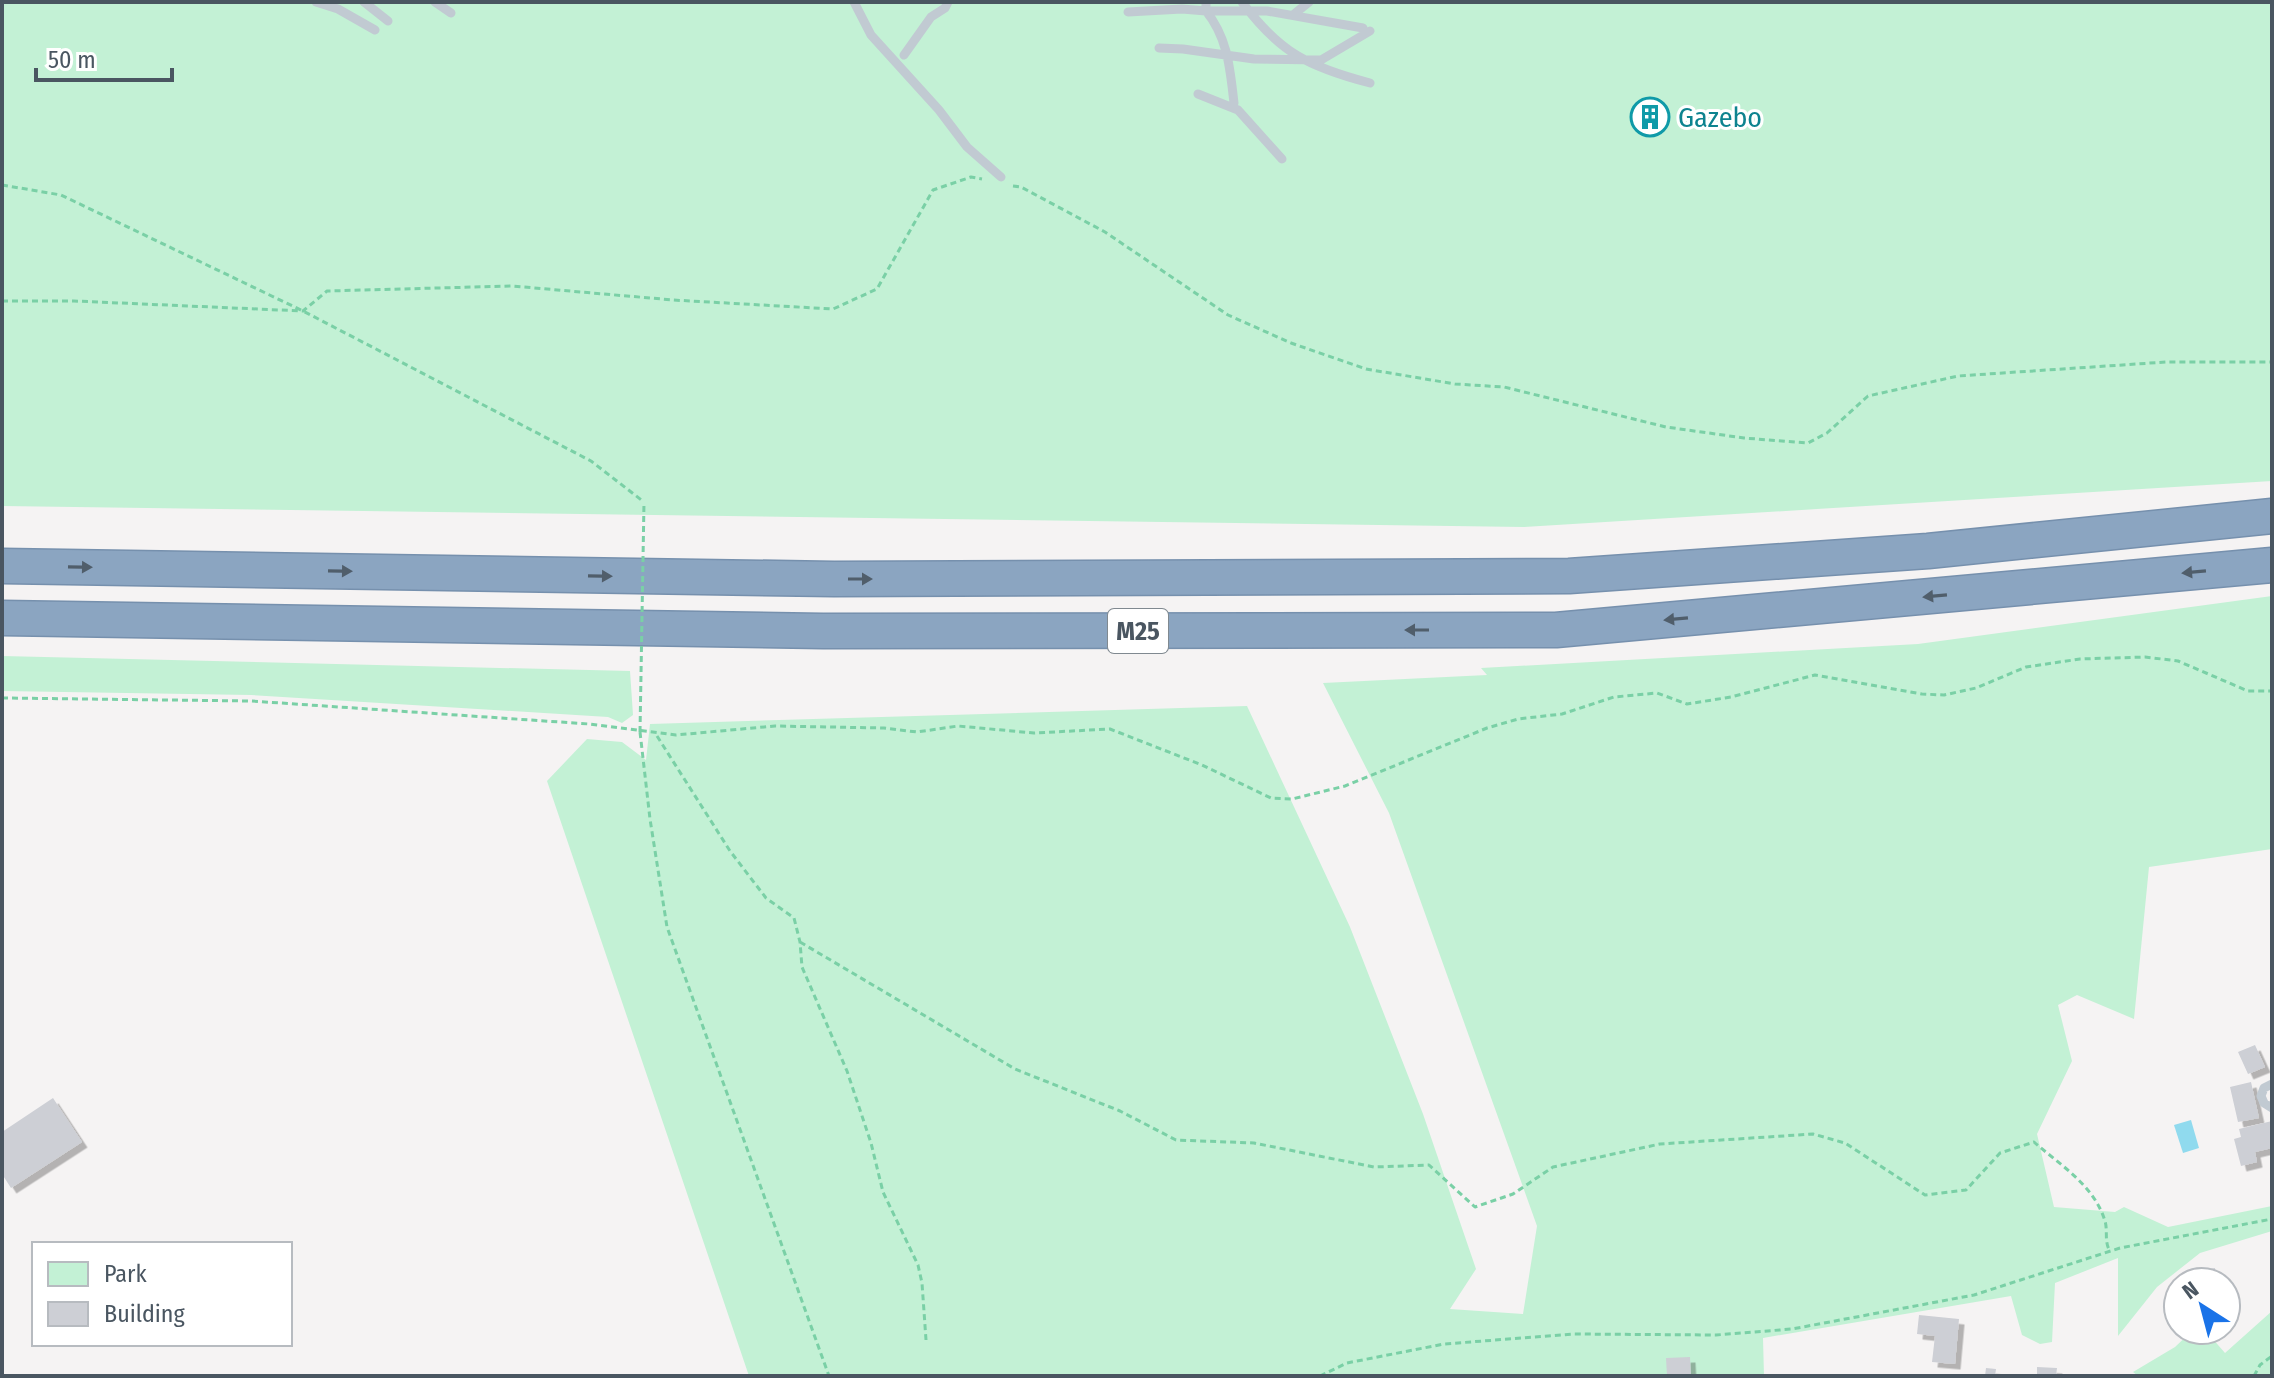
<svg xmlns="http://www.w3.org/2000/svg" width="2274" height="1378" viewBox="0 0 2274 1378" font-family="'Fira Sans Condensed',sans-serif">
  <defs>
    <filter id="shadow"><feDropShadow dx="5.5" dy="5.5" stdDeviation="0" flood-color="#0004"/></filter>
  </defs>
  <rect width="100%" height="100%" fill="#f5f3f3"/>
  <path fill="#c3f1d5" d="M2,2H2272V481L1524,527L2,506Z
    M2272,596V849L2149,867L2134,1019L2077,995L2058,1005L2072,1061L2037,1134L2054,1207L2115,1212L2124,1207L2168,1227L2272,1206V1231L2200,1253L2157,1287L2118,1336V1258L2055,1283L2052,1342L2040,1344L2022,1335L2011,1296L1763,1338L1764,1376H749L547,781L587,739L622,742L646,760L650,724L1247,706L1350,927L1423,1114L1476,1269L1450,1309L1523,1314L1537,1226L1389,813L1323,683L1487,675L1481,668L1918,644Z
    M2,656L630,671L633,715L622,723L608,717L251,695L2,691Z
    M2272,1311V1376H2138L2133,1372L2175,1347L2193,1330H2205L2225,1353Z"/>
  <path fill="#90daee" d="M2191,1120L2199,1148L2183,1153L2174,1125Z"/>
  <path fill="#cdcfd5" filter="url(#shadow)" d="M2255,1045L2265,1067L2248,1074L2238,1052Z
    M2251,1082L2259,1118L2238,1122L2230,1087Z
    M53,1098L82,1142L11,1188L2,1174V1132Z
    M2272,1121V1148L2255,1152L2257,1162L2241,1166L2234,1139L2241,1137L2239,1129Z
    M2215,1268L2216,1282H2183V1278L2201,1276L2200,1270Z
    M1919,1315L1959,1319L1955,1364L1932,1362L1935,1336L1917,1334Z
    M1690,1357L1691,1376H1667L1666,1358Z
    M2037,1367L2057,1368L2056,1376H2037Z
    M1986,1368L1996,1369L1995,1376H1985Z"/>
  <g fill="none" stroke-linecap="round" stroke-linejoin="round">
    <defs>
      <path id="highway" d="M2,566L834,579L1569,576L1928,551L2272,516
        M2,618L823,631L1556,630L2272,565"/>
    </defs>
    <use href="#highway" stroke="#7690ad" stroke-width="37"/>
    <path stroke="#7ad0a6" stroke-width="3" stroke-dasharray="6 4" stroke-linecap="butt" d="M2,185L61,195L303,311L591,461L644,502
      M1013,186L1021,187L1105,232L1228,315L1291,343L1366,369L1455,384L1504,387L1666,427L1744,438L1808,443L1827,433L1868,396L1958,376L2166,362H2272
      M2,301H74L303,311L327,291L512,286L673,300L833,309L877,289L933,190L971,177L982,179
      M2,698L251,701L589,724L676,735L775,726L884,728L917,732L958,726L1034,733L1110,729L1202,765L1271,798L1292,799L1345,786L1487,728L1518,719L1562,714L1614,697L1657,693L1687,704L1731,697L1815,675L1922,694L1944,695L1976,688L2026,667L2080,659L2145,657L2178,661L2248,691H2272
      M640,732L650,819L667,927L829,1376
      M657,736L730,851L766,898L794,918L800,942L802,967L847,1071L871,1143L883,1192L918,1265L922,1283L926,1340
      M800,942L1015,1069L1120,1111L1176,1140L1254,1143L1374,1167L1429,1165L1475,1207L1513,1194L1553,1167L1660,1144L1813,1134L1845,1143L1925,1195L1966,1190L2000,1153L2034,1142C2060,1165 2094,1185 2105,1221C2108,1231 2104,1242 2110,1251
      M1320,1376L1347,1363L1444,1344L1574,1334L1716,1335L1792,1329L1974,1295L2120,1248L2272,1219
      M2254,1376L2260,1365L2272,1356"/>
    <path stroke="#c1cad2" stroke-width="9" d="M316,2L338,9L375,30
      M364,2L388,21
      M435,2L451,13
      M854,2L871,35L939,110L967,147L1001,177
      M1206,2V11H1267L1363,28
      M1242,2C1280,53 1309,67 1370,83
      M1128,12L1182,9L1206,11C1228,38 1230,69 1234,103
      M1293,15L1309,2
      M1159,48L1183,49L1254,59L1321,60L1370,31
      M904,55L931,17L945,8L948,2
      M1198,94L1238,110L1282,159
      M2272,1084L2264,1088L2261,1096L2264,1103L2272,1108"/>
    <use href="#highway" stroke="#8ba5c1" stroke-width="34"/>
    <path stroke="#7ad0a6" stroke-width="3" stroke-dasharray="6 4" stroke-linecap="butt" d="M640,732L644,502"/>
  </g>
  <defs><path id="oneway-solid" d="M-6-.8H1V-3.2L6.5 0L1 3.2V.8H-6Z" transform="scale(2)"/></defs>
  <g fill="#505e6b">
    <use href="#oneway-solid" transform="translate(80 567) rotate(1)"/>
    <use href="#oneway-solid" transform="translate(340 571) rotate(1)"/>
    <use href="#oneway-solid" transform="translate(2194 572) rotate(175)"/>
    <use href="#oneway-solid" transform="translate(600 576) rotate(1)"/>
    <use href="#oneway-solid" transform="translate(860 579)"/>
    <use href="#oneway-solid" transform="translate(1935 596) rotate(175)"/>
    <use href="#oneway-solid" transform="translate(1676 619) rotate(175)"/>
    <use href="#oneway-solid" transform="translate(1417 630) rotate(180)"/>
  </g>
  <defs>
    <symbol id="building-ring" viewBox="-11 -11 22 22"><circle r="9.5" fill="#fff" stroke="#0f9aa8" stroke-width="1.5"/><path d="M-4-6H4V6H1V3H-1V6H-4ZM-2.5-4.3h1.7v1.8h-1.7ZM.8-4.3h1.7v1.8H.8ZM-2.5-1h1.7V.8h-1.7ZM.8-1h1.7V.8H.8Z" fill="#0f9aa8"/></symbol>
  </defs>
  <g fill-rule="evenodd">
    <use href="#building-ring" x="1628" y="95" width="44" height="44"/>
  </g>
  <g text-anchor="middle" stroke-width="6" stroke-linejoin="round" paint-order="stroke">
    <rect fill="#fff" stroke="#808990" stroke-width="2" x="1108" y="609" width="60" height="44" rx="6"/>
    <g font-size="26" font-weight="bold" fill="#4a5661">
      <text x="1138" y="640">M25</text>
    </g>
    <g font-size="28" fill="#0d838f" stroke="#fff" text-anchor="start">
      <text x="1678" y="127">Gazebo</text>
    </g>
  </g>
  <rect width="2274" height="1378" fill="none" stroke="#4a5661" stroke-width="8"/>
  <rect x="32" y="1242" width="260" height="104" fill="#ffffff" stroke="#b7bbc0" stroke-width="2"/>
  <rect x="48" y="1262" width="40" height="24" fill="#c3f1d5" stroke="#b7bbc0" stroke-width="2"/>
  <text x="104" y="1282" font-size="24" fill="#4a5661">Park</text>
  <rect x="48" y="1302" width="40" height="24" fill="#cdcfd5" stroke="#b7bbc0" stroke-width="2"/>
  <text x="104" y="1322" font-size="24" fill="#4a5661">Building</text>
  <g transform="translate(2202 1306) rotate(324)"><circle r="38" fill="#ffffff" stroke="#b7bbc0" stroke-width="2"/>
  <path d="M0-6L14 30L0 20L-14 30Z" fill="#1a73e8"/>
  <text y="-12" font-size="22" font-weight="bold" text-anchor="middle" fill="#4a5661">N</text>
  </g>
  <path d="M36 68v12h136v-12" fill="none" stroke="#4a5661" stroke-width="4"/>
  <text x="48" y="68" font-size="24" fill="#4a5661" stroke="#ffffff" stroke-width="6" paint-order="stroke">50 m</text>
</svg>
